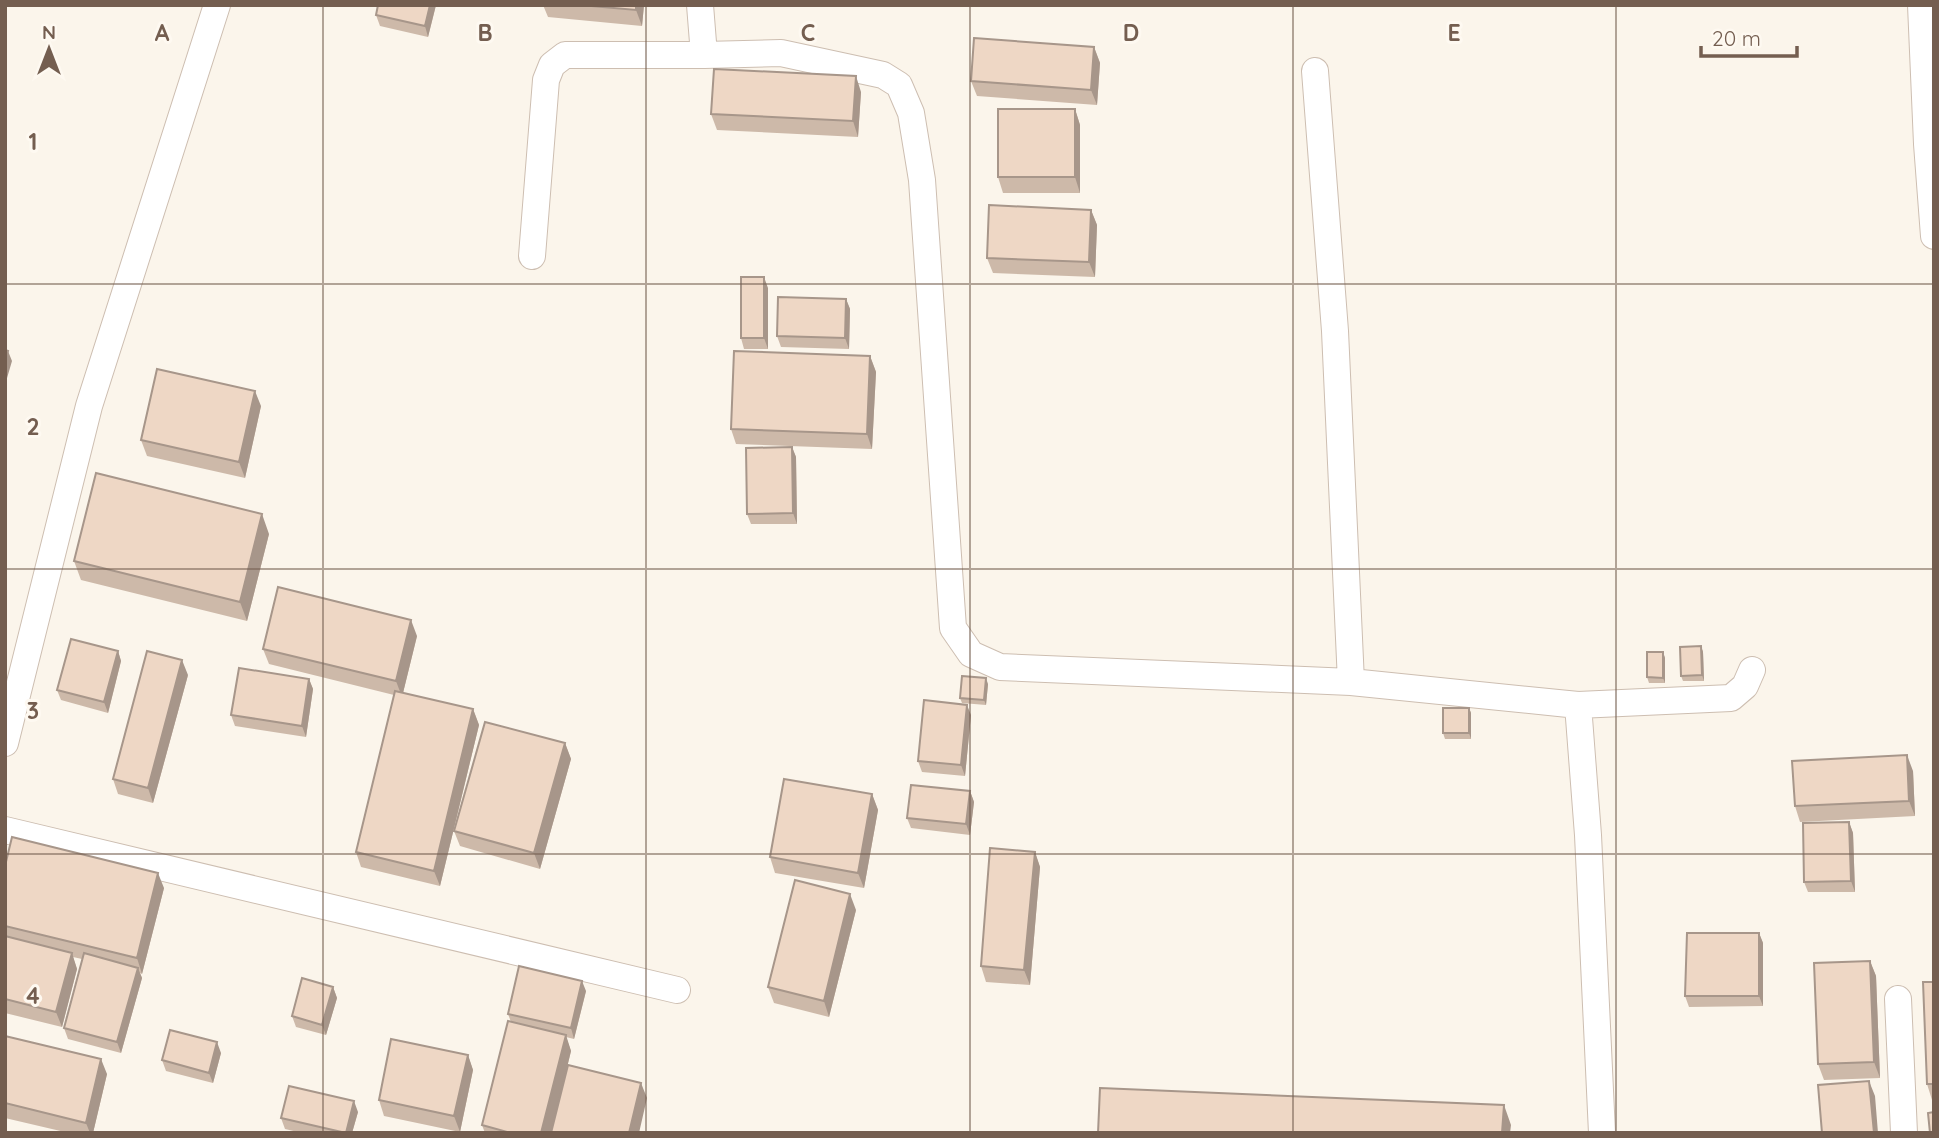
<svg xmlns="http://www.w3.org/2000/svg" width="1939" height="1138" viewBox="0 0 1939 1138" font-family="Quicksand,sans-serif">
  <rect width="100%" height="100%" fill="#fbf5eb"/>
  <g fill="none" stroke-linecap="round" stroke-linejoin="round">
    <defs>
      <path id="minor" d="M700,5L704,55L781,53L883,75L899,85L911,113L922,180L953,628L971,654L1000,667L1351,682L1578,705
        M1921,5L1927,144L1934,236
        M1315,71L1335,331L1351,682
        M532,256L546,80L552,65L565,55H704
        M5,743L89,406L217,5
        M5,830L677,990
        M1898,999L1904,1133
        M1602,1133L1588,835L1578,705L1731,698L1745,686L1752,670"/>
    </defs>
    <use href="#minor" stroke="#cdbeb1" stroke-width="28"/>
    <use href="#minor" stroke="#fff" stroke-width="26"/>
  </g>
  <path fill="#cdb9a9" d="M378,5H436L428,37L380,26L376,15Z
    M543,5H644L642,26L548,17Z
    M1094,47L1100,63L1097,105L977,96L971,81Z
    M861,92L858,137L717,130L711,114Z
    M1075,109L1080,125V193H1003L998,177Z
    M1091,210L1097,225L1095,277L993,273L987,258Z
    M768,288V349H744L741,338Z
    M846,299L850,309L849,349L781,347L777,336Z
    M870,356L876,372L872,449L736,444L731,429Z
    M261,406L245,478L147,456L141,440Z
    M792,447L796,457L797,524H751L747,514Z
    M269,534L247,621L81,580L74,561Z
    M417,636L403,693L473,709L479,725L440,886L361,867L356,852L394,695L269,664L263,649Z
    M1701,646L1703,652L1704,681H1683L1681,676Z
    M118,651L121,661L108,713L61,700L57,690Z
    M1663,652L1665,658V683H1649L1647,677Z
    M188,675L153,803L118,794L113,779Z
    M309,679L313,689L306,737L235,726L231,715Z
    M988,684L986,705L962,703L960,698Z
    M1469,708L1471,713V739H1445L1443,733Z
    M971,715L965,776L922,772L918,761Z
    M565,743L571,759L540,869L460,846L454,831Z
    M1913,771L1915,816L1800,822L1795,806Z
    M970,791L974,802L970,835L911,828L907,818Z
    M872,794L878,810L864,888L775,873L770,857Z
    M1849,822L1853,833L1855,892H1808L1804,882Z
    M1035,852L1040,867L1030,985L986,982L981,966Z
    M5,866L164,888L142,974L140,973L142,978L121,1053L68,1039L64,1028L82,959L73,957L77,969L62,1027L5,1013Z
    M856,910L829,1017L774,1003L768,987Z
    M1759,933L1763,943V1006L1689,1007L1685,996Z
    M1870,961L1876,976L1880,1078L1824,1080L1818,1064Z
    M1934,982V1100H1932L1927,1084Z
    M333,987L337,998L326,1035L296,1027L292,1016Z
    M586,991L574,1039L566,1037L571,1051L551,1133H485L482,1125L511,1022L508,1014Z
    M5,1036L107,1074L93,1133H69L5,1118Z
    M221,1053L213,1083L166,1071L162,1060Z
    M468,1055L473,1070L460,1132L384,1116L379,1100Z
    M358,1112L352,1133H302L285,1129L281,1118Z"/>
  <path fill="#a7968a" d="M430,5H436L428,37L425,26Z
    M636,5H644L642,26L636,10Z
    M1094,47L1100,63L1097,105L1091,90Z
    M856,76L861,92L858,137L853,121Z
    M1075,109L1080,125V193L1075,177Z
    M1091,210L1097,225L1095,277L1089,262Z
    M764,277L768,288V349L764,338Z
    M846,299L850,309L849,349L845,338Z
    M8,351L12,361L5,385V361Z
    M870,356L876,372L872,449L867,434Z
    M255,391L261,406L245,478L239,462Z
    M792,447L796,457L797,524L793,513Z
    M262,514L269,534L247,621L240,602Z
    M411,620L417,636L402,697L396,681Z
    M1701,646L1703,652L1704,681L1702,675Z
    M118,651L121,661L108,713L104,702Z
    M1663,652L1665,658V683L1663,678Z
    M182,660L188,675L153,803L148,788Z
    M986,678L988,684L986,705L984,700Z
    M309,679L313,689L306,737L302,726Z
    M967,705L971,715L965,776L961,765Z
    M1469,708L1471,713V739L1469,733Z
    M473,709L479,725L440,886L434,871Z
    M565,743L571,759L540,869L534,853Z
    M1907,755L1913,771L1915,816L1909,801Z
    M970,791L974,802L970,835L966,824Z
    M872,794L878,810L864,888L858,873Z
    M1849,822L1853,833L1855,892L1851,881Z
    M1035,852L1040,867L1030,985L1024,970Z
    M158,873L164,888L142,974L137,958Z
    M850,894L856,910L829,1017L824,1001Z
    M1759,933L1763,943V1006L1759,996Z
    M72,953L77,969L62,1027L56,1012Z
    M1870,961L1876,976L1880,1078L1874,1062Z
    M138,968L142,978L121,1053L117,1042Z
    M582,981L586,991L574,1039L571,1028Z
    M333,987L337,998L326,1035L322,1025Z
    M566,1035L571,1051L551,1133H541Z
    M217,1042L221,1053L213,1083L209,1073Z
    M468,1055L473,1070L460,1132L454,1116Z
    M101,1059L107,1074L93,1133H90L86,1123Z
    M1869,1081L1875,1096L1878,1133H1874Z
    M641,1083L647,1098L639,1133H629Z
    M354,1101L358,1112L352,1133H346Z
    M1504,1105L1511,1125L1510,1133H1502Z"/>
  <path fill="#eed7c5" stroke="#a7968a" stroke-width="2" d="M378,5H430L425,26L376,15Z
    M580,5H636V10Z
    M974,38L1094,47L1091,90L971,81Z
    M714,69L856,76L853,121L711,114Z
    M998,109H1075V177H998Z
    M989,205L1091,210L1089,262L987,258Z
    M741,277H764V338H741Z
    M778,297L846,299L845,338L777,336Z
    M5,350L8,351L5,361Z
    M734,351L870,356L867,434L731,429Z
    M157,369L255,391L239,462L141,440Z
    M792,447L793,513L747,514L746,448Z
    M96,473L262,514L240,602L74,561Z
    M278,587L411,620L396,681L263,649Z
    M71,639L118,651L104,702L57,690Z
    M1701,646L1702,675L1681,676L1680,647Z
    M147,651L182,660L148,788L113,779Z
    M1647,652H1663V678L1647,677Z
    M239,668L309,679L302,726L231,715Z
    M962,676L986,678L984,700L960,698Z
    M395,691L473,709L434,871L356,852Z
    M924,700L967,705L961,765L918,761Z
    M1443,708H1469V733H1443Z
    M485,722L565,743L534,853L454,831Z
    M1907,755L1909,801L1795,806L1792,761Z
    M784,779L872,794L858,873L770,857Z
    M911,785L970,791L966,824L907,818Z
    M1849,822L1851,881L1804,882L1803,823Z
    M12,837L158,873L137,958L5,926V866Z
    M990,848L1035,852L1024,970L981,966Z
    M795,880L850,894L824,1001L768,987Z
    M1687,933H1759V996H1685Z
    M5,936L72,953L56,1012L5,999Z
    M84,953L138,968L117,1042L64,1028Z
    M1870,961L1874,1062L1818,1064L1814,963Z
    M519,966L582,981L571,1028L508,1014Z
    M302,978L333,987L322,1025L292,1016Z
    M1923,982H1934V1084H1927Z
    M508,1021L566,1035L541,1133H511L482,1125Z
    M170,1030L217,1042L209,1073L162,1060Z
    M5,1036L101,1059L86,1123L5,1103Z
    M391,1039L468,1055L454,1116L379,1100Z
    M568,1065L641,1083L629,1133H551Z
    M1869,1081L1874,1133H1822L1818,1085Z
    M289,1086L354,1101L346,1133L281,1118Z
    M1100,1088L1504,1105L1502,1133H1098Z
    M1934,1112V1133H1930L1928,1113Z"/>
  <path fill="none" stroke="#745e50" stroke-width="2" stroke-opacity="0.55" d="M323,5V1133M646,5V1133M970,5V1133M1293,5V1133M1616,5V1133M5,284H1934M5,569H1934M5,854H1934"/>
  <g font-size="23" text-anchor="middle" font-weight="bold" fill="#745e50" stroke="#fef9f1" stroke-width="6" stroke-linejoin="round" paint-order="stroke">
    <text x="162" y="41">A</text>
    <text x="485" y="41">B</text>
    <text x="808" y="41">C</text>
    <text x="1131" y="41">D</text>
    <text x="1454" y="41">E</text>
    <text x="33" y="150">1</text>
    <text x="33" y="435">2</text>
    <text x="33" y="719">3</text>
    <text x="33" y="1004">4</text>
  </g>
  <rect width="1939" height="1138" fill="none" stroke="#745e50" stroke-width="14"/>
  <g transform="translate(49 49)" stroke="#fef9f1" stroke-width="5" paint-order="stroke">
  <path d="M0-5L12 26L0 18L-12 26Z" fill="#745e50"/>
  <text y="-10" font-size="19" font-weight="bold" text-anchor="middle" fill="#745e50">N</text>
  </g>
  <path d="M1701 46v10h96v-10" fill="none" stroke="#745e50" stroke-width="3.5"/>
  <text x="1712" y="46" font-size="21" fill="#745e50" stroke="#fef9f1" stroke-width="5" paint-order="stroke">20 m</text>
</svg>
